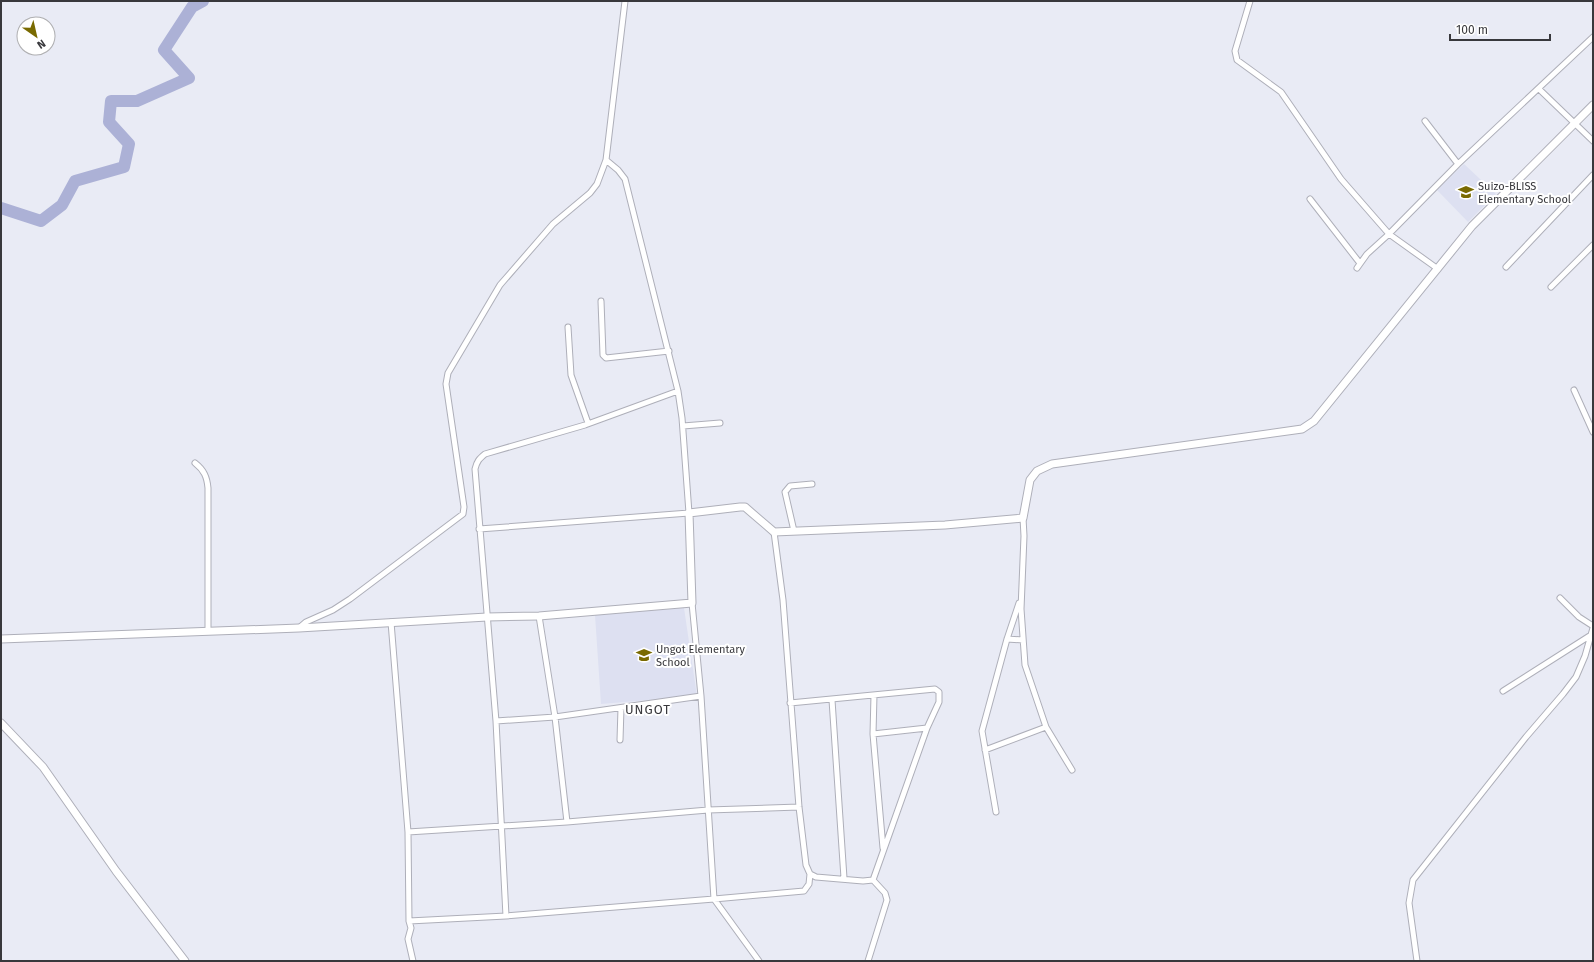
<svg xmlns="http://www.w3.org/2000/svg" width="1594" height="962" viewBox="0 0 1594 962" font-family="'Fira Sans',sans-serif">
  <rect width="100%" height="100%" fill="#e9ebf5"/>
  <path fill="#dde0f1" d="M1464,164L1496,194L1468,222L1437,190Z
    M684,608L697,696L601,704L595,615Z"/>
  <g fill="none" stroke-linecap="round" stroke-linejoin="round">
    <path stroke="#acb1d6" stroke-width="12" d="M1,208L41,221L62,205L75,181L124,167L129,144L109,122L111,101H137L189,78L164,50L192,7L203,1"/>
    <defs>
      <path id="street" d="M1250,1L1235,51L1237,60L1281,92L1341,179L1389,234L1367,254L1357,268
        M1539,89L1593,141
        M1425,121L1458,164
        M1310,199L1359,262
        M1506,267L1593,175
        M1438,269L1389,234L1458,164L1593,37
        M1551,287L1593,245
        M601,301L603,355L606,358L669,351
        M568,327L571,375L588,423
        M1574,390L1593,432
        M683,426L720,423
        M195,463C204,470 207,477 208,488V630
        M1023,518L1024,536L1021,609L1025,665L1046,727L1072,770
        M479,529L689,513L682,418L678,391L625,179L618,170L606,160
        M794,531L785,492L790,486L812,484
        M774,532L783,600L799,807L806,865L810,874L816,877L863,881L873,880
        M1560,598L1579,617L1593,626
        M539,616L555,717L567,822
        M391,622L408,832L409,921L506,916L714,899L701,696L692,603
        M299,628L306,622L333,610L350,599L463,514L464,507L446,384L448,373L500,285L553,224L590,193L597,184L606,160L625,1
        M1007,639L1023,640
        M1503,691L1591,635
        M874,695L873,734L883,848
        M832,700L844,878
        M790,703L935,689L939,692V702L927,728L873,880
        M496,721L555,717L701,696
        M873,734L927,728
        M620,740L621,708
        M985,750L1046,727
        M996,812L982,731L1007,639L1019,603
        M408,832L567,822L708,810L799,807
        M714,899L804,891L809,884L810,874
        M714,899L759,961
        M506,916L496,721L475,469C477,461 479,459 485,454L585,425L678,391
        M409,921L411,928L408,939L413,961
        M868,961L887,900L885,893L873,880
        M1417,961L1409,903L1413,880L1526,737L1563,694L1576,677L1585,656L1593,628"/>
      <path id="secondary" d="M1,639L299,628L487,617L539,616L692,603L689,513L740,507H745L774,532L945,525L1023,518L1030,480L1037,471L1052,464L1302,429L1314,421L1472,226L1593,105
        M1,723L43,767L116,871L185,961"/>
    </defs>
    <use href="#street" stroke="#aeafb9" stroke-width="7"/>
    <use href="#secondary" stroke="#aeafb9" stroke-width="9"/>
    <use href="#street" stroke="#fff" stroke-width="5"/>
    <use href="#secondary" stroke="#fff" stroke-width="7"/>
  </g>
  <defs>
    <symbol id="school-bare" viewBox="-9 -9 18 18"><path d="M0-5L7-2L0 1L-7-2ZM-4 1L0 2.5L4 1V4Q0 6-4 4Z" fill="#796a01" stroke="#fff" stroke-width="2.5" paint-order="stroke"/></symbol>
  </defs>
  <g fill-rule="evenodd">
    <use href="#school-bare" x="1455" y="181" width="22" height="22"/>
    <use href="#school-bare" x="633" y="644" width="22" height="22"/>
  </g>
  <g text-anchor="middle" stroke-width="4" stroke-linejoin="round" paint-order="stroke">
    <g font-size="11" fill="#38383c" stroke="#fff" text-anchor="start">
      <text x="1478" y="190">Suizo-BLISS<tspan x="1478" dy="13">Elementary School</tspan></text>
      <text x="656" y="653">Ungot Elementary<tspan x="656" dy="13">School</tspan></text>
    </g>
    <g font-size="13" letter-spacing="1" fill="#38383c" stroke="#fff">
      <text x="648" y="714">UNGOT</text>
    </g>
  </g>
  <rect width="1594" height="962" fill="none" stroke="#38383c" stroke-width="4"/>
  <g transform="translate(36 36) rotate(146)"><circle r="19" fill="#ffffff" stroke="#afafb1"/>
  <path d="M0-3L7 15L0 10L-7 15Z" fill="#796a01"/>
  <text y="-6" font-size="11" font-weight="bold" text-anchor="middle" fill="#38383c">N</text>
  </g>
  <path d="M1450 34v6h100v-6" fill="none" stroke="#38383c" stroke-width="2"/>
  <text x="1456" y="34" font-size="12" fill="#38383c" stroke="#ffffff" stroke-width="3" paint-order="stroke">100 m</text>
</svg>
